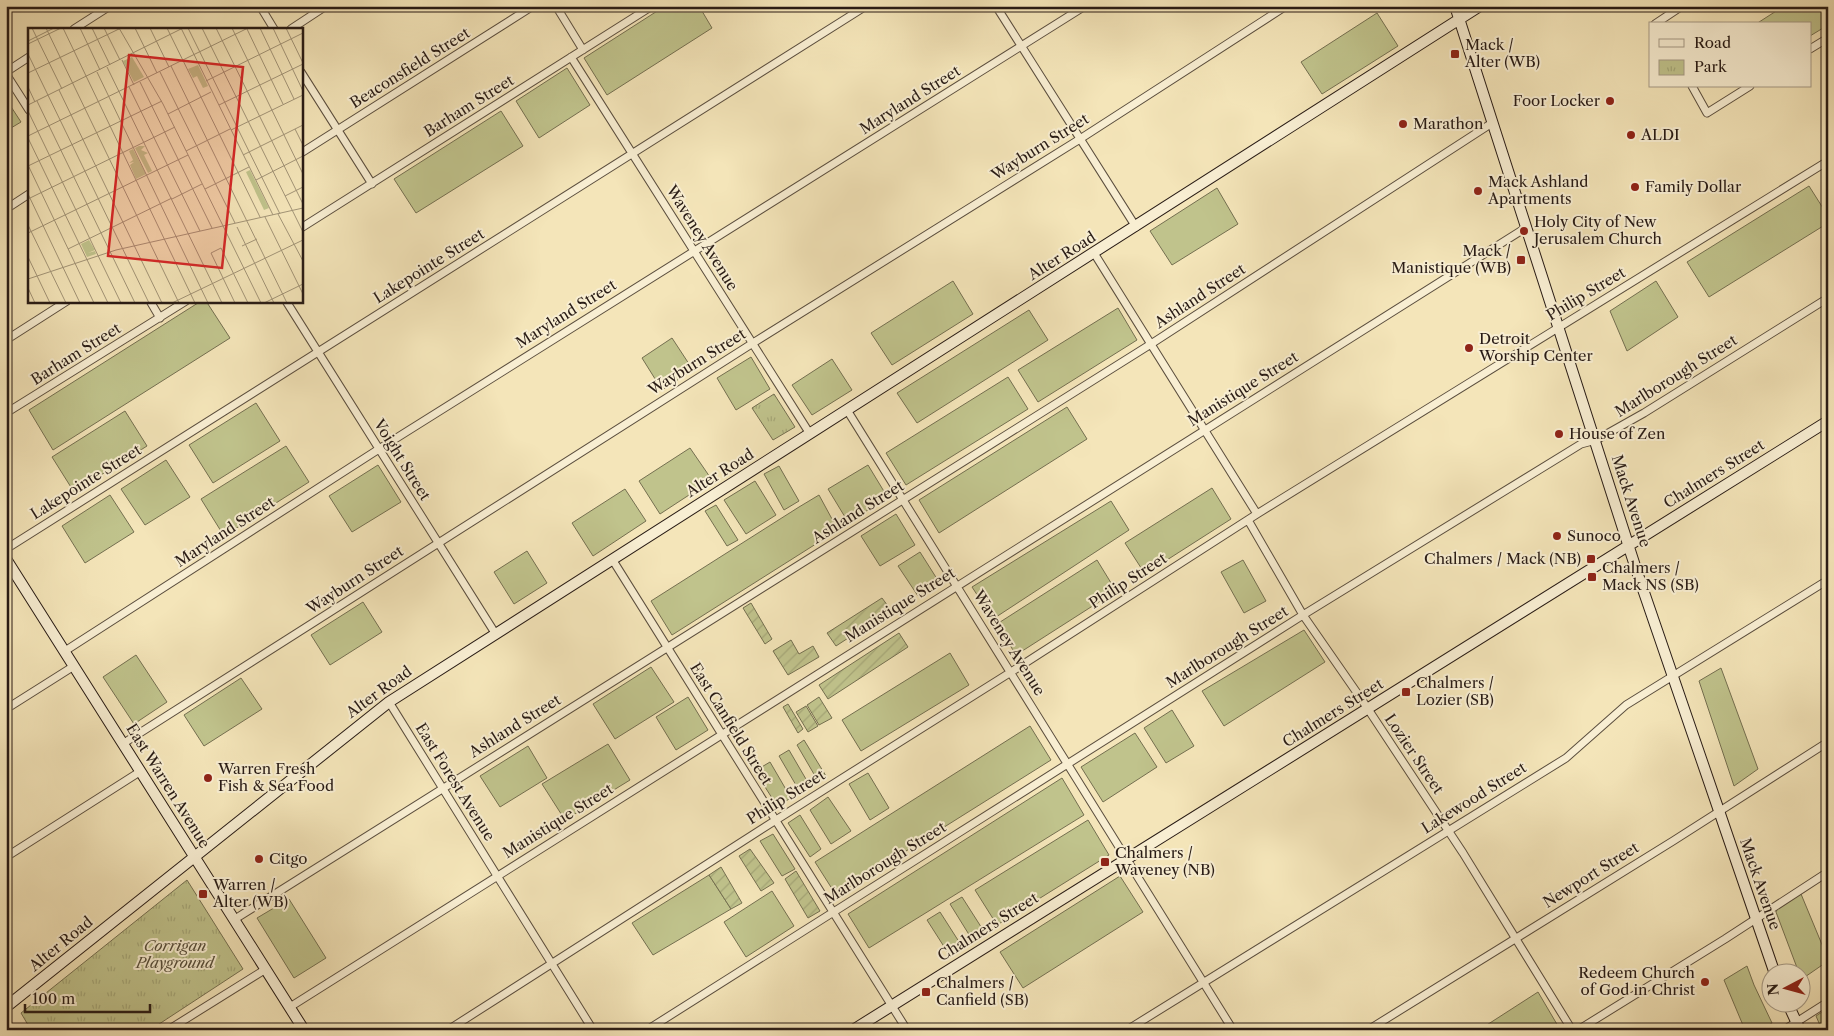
<svg xmlns="http://www.w3.org/2000/svg" width="1834" height="1036" viewBox="0 0 1834 1036" font-family="'Libre Caslon Text',serif">
  <defs>
    <pattern id="park-tufts" width="24" height="20" patternUnits="userSpaceOnUse" patternTransform="scale(1.25)"><rect width="24" height="20" fill="#c0c38c"/><path d="M3 7l-1-3M5 7V3M7 7l1-3M15 17l-1-3M17 17v-4M19 17l1-3" fill="none" stroke="#a5a778"/></pattern>
    <pattern id="garden-furrows" width="10" height="10" patternUnits="userSpaceOnUse" patternTransform="scale(1.25)"><rect width="10" height="10" fill="#c0c38c"/><path d="M-1 1l2-2M0 10L10 0M9 11l2-2" fill="none" stroke="#a5a778"/></pattern>
  </defs>
  <rect width="100%" height="100%" fill="#f4e5b9"/>
  <filter id="stains"><feTurbulence type="fractalNoise" baseFrequency=".004" numOctaves="4"/><feColorMatrix values="0 0 0 0 .2 0 0 0 0 .09 0 0 0 0 .02 0 0 0 .5 -.17"/></filter>
  <radialGradient id="worn" r=".72"><stop offset=".6" stop-color="#630" stop-opacity="0"/><stop offset="1" stop-color="#630" stop-opacity=".3"/></radialGradient>
  <path fill="#c0c38c" stroke="#746f50" d="M665,6H699L712,28L607,95L584,58Z
    M1784,6H1828V25L1810,36V24H1756Z
    M1377,13L1398,46L1322,94L1301,62Z
    M567,68L590,105L539,138L516,101Z
    M6,99L21,122L6,131Z
    M501,111L523,146L416,213L394,179Z
    M1809,186L1828,216V223L1709,297L1687,262Z
    M1217,188L1238,224L1172,265L1150,231Z
    M953,281L973,314L892,365L871,333Z
    M1656,281L1678,317L1627,351L1610,311Z
    M201,301H206L230,338L53,450L29,410Z
    M1118,308L1137,340L1038,402L1018,370Z
    M1029,310L1048,340L917,423L897,393Z
    M672,338L693,370L662,390L642,358Z
    M751,357L770,389L736,410L717,378Z
    M832,359L852,390L812,415L792,385Z
    M1008,377L1028,409L906,485L886,453Z
    M256,403L280,441L213,483L189,445Z
    M1067,407L1087,439L939,533L919,500Z
    M125,411L147,446L74,492L52,457Z
    M286,446L309,482L224,536L201,499Z
    M690,448L712,480L660,514L639,481Z
    M166,460L190,497L145,525L121,489Z
    M378,465L401,502L352,532L329,496Z
    M868,465L888,498L848,522L828,489Z
    M779,466L799,501L784,510L764,474Z
    M755,481L776,515L746,534L724,500Z
    M1212,488L1231,519L1145,574L1125,543Z
    M625,489L646,521L593,556L572,523Z
    M110,495L134,532L85,563L62,526Z
    M819,495L838,530L672,635L651,601L799,507Z
    M1111,501L1129,530L993,619L972,587Z
    M716,505L738,540L727,546L705,511Z
    M896,514L915,545L880,566L861,536Z
    M527,551L547,583L514,604L494,572Z
    M920,552L939,582L918,596L898,566Z
    M1097,560L1116,591L1016,655L997,624Z
    M1243,560L1266,601L1244,613L1221,572Z
    M363,602L382,632L330,665L311,635Z
    M1304,630L1325,662L1224,726L1202,691Z
    M950,653L969,685L861,751L842,720Z
    M136,655L167,702L134,724L103,677Z
    M651,667L674,702L615,739L593,704Z
    M1721,668L1758,769L1734,786L1699,681Z
    M241,678L262,709L204,746L184,715Z
    M688,697L708,730L676,750L656,717Z
    M1172,710L1194,746L1166,763L1144,728Z
    M1030,726L1051,760L836,895L815,862Z
    M1135,733L1157,767L1103,802L1081,767Z
    M804,740L826,776L818,781L797,745Z
    M608,744L630,780L565,820L542,784Z
    M528,746L547,778L500,807L480,776Z
    M789,750L810,786L800,792L779,756Z
    M770,762L791,798L777,806L755,771Z
    M868,773L889,808L870,820L849,784Z
    M1062,778L1084,815L869,948L848,914Z
    M828,797L851,831L831,844L810,810Z
    M800,815L821,849L810,857L788,823Z
    M1088,820L1109,855L997,925L975,890Z
    M773,834L795,869L782,876L760,841Z
    M709,875L731,909L653,955L632,923Z
    M1120,876L1143,912L1023,988L1000,952Z
    M772,891L794,926L746,957L724,922Z
    M1801,894L1828,959V961L1802,979V974L1799,973L1776,912L1778,908Z
    M962,897L985,933L973,941L950,904Z
    M289,899L326,958L294,978L257,918Z
    M940,912L963,948L950,956L927,920Z
    M1747,966L1754,985L1772,1023L1761,1030H1745L1724,980Z
    M1538,992L1558,1026L1552,1030H1479Z
    M1828,1008V1030H1822L1816,1016Z"/>
  <path fill="url(#park-tufts)" stroke="#746f50" d="M774,394L795,427L773,440L752,408Z
    M187,880L243,969L150,1030H31L21,1013Z"/>
  <path fill="url(#garden-furrows)" stroke="#746f50" d="M882,598L891,610L836,646L827,633Z
    M751,603L772,639L765,644L743,608Z
    M899,633L908,647L828,699L819,685Z
    M791,640L799,654L813,646L819,657L788,675L773,651Z
    M819,697L832,718L819,725L807,705Z
    M788,704L803,729L798,733L783,707Z
    M806,706L818,726L808,732L796,712Z
    M750,849L774,883L761,891L739,856Z
    M721,867L742,903L731,909L709,875Z
    M796,871L820,911L808,918L785,879Z"/>
  <g fill="none" stroke-linecap="round" stroke-linejoin="round">
    <defs>
      <path id="street" d="M260,6L274,29
        M556,6L583,50
        M996,6L1136,227
        M1655,24L1682,6
        M74,29L110,6
        M291,29L326,6
        M1810,49L1828,38
        M571,57L810,434
        M6,72L29,57
        M301,72L372,184
        M6,74L29,110
        M1692,86L1707,113L1750,86
        M301,153L533,6
        M6,209L29,194
        M301,228L652,6
        M1094,253L1257,514
        M150,301L160,318
        M286,301L495,633
        M6,340L67,301
        M847,410L1233,1030
        M6,413L186,301
        M1248,520L1303,615L1362,700L1463,853L1572,1030
        M6,549L866,6
        M612,559L907,1030
        M65,651L379,449L1085,6
        M389,702L593,1030
        M6,709L74,666
        M124,743L753,343L1080,139L1286,6
        M6,857L141,771
        M235,919L1151,344L1492,123
        M290,1007L1527,227
        M168,1030L266,969
        M448,1030L776,820L1011,672L1257,514L1828,161
        M647,1030L1303,615L1581,444L1596,440L1644,413L1828,298
        M1127,1030L1566,758L1626,705L1828,580
        M1368,1030L1673,841L1828,742
        M1578,1030L1725,939L1828,872
        M1784,1030L1828,1002"/>
      <path id="secondary" d="M1455,6L1636,569L1775,974
        M6,559L304,1030
        M1788,1004L1800,1030
        M6,1007L389,702L1480,6
        M853,1030L1828,421"/>
    </defs>
    <use href="#street" stroke="#5b4e3e" stroke-width="9"/>
    <use href="#secondary" stroke="#281b15" stroke-width="12"/>
    <use href="#street" stroke="#f8eed2" stroke-width="7"/>
    <use href="#secondary" stroke="#f8eed2" stroke-width="10"/>
  </g>
  <g fill="#8f2418" stroke="#f8eed2" stroke-width="2">
    <rect x="1450" y="49" width="10" height="10" rx="2.5"/>
    <circle cx="1610" cy="101" r="5"/>
    <circle cx="1403" cy="124" r="5"/>
    <circle cx="1631" cy="135" r="5"/>
    <circle cx="1635" cy="187" r="5"/>
    <circle cx="1478" cy="191" r="5"/>
    <circle cx="1524" cy="231" r="5"/>
    <rect x="1516" y="255" width="10" height="10" rx="2.5"/>
    <circle cx="1469" cy="348" r="5"/>
    <circle cx="1559" cy="434" r="5"/>
    <circle cx="1557" cy="536" r="5"/>
    <rect x="1586" y="554" width="10" height="10" rx="2.5"/>
    <rect x="1587" y="572" width="10" height="10" rx="2.5"/>
    <rect x="1401" y="687" width="10" height="10" rx="2.5"/>
    <circle cx="208" cy="778" r="5"/>
    <circle cx="259" cy="859" r="5"/>
    <rect x="1100" y="857" width="10" height="10" rx="2.5"/>
    <rect x="198" y="889" width="10" height="10" rx="2.5"/>
    <circle cx="1705" cy="982" r="5"/>
    <rect x="921" y="987" width="10" height="10" rx="2.5"/>
  </g>
  <g text-anchor="middle" stroke-width="4" stroke-linejoin="round" paint-order="stroke">
    <g font-size="15" fill="#281b15" stroke="#f8eed2" text-anchor="start">
      <text x="1465" y="50">Mack /<tspan x="1465" dy="17">Alter (WB)</tspan></text>
      <text x="1600" y="106" text-anchor="end">Foor Locker</text>
      <text x="1413" y="129">Marathon</text>
      <text x="1641" y="140">ALDI</text>
      <text x="1488" y="187">Mack Ashland<tspan x="1488" dy="17">Apartments</tspan></text>
      <text x="1645" y="192">Family Dollar</text>
      <text x="1534" y="227">Holy City of New<tspan x="1534" dy="17">Jerusalem Church</tspan></text>
      <text x="1511" y="256" text-anchor="end">Mack /<tspan x="1511" dy="17">Manistique (WB)</tspan></text>
      <text x="1479" y="344">Detroit<tspan x="1479" dy="17">Worship Center</tspan></text>
      <text x="1569" y="439">House of Zen</text>
      <text x="1567" y="541">Sunoco</text>
      <text x="1581" y="564" text-anchor="end">Chalmers / Mack (NB)</text>
      <text x="1602" y="573">Chalmers /<tspan x="1602" dy="17">Mack NS (SB)</tspan></text>
      <text x="1416" y="688">Chalmers /<tspan x="1416" dy="17">Lozier (SB)</tspan></text>
      <text x="218" y="774">Warren Fresh<tspan x="218" dy="17">Fish &amp; Sea Food</tspan></text>
      <text x="1115" y="858">Chalmers /<tspan x="1115" dy="17">Waveney (NB)</tspan></text>
      <text x="269" y="864">Citgo</text>
      <text x="213" y="890">Warren /<tspan x="213" dy="17">Alter (WB)</tspan></text>
      <text x="1695" y="978" text-anchor="end">Redeem Church<tspan x="1695" dy="17">of God in Christ</tspan></text>
      <text x="936" y="988">Chalmers /<tspan x="936" dy="17">Canfield (SB)</tspan></text>
    </g>
    <g font-size="15" fill="#281b15" stroke="#f8eed2">
      <text transform="translate(410 68) rotate(-32)" y="5">Beaconsfield Street</text>
      <text transform="translate(910 100) rotate(-32)" y="5">Maryland Street</text>
      <text transform="translate(469 106) rotate(-32)" y="5">Barham Street</text>
      <text transform="translate(1040 147) rotate(-32)" y="5">Wayburn Street</text>
      <text transform="translate(702 238) rotate(58)" y="5">Waveney Avenue</text>
      <text transform="translate(1062 256) rotate(-32)" y="5">Alter Road</text>
      <text transform="translate(429 266) rotate(-32)" y="5">Lakepointe Street</text>
      <text transform="translate(1586 294) rotate(-31)" y="5">Philip Street</text>
      <text transform="translate(1200 296) rotate(-33)" y="5">Ashland Street</text>
      <text transform="translate(566 314) rotate(-32)" y="5">Maryland Street</text>
      <text transform="translate(76 354) rotate(-32)" y="5">Barham Street</text>
      <text transform="translate(697 362) rotate(-32)" y="5">Wayburn Street</text>
      <text transform="translate(1676 376) rotate(-32)" y="5">Marlborough Street</text>
      <text transform="translate(1243 389) rotate(-32)" y="5">Manistique Street</text>
      <text transform="translate(402 460) rotate(58)" y="5">Voight Street</text>
      <text transform="translate(720 473) rotate(-32)" y="5">Alter Road</text>
      <text transform="translate(1714 474) rotate(-32)" y="5">Chalmers Street</text>
      <text transform="translate(86 482) rotate(-32)" y="5">Lakepointe Street</text>
      <text transform="translate(1631 501) rotate(72)" y="5">Mack Avenue</text>
      <text transform="translate(858 512) rotate(-32)" y="5">Ashland Street</text>
      <text transform="translate(225 532) rotate(-33)" y="5">Maryland Street</text>
      <text transform="translate(355 580) rotate(-33)" y="5">Wayburn Street</text>
      <text transform="translate(1128 581) rotate(-33)" y="5">Philip Street</text>
      <text transform="translate(900 605) rotate(-32)" y="5">Manistique Street</text>
      <text transform="translate(1009 643) rotate(58)" y="5">Waveney Avenue</text>
      <text transform="translate(1227 647) rotate(-32)" y="5">Marlborough Street</text>
      <text transform="translate(379 692) rotate(-36)" y="5">Alter Road</text>
      <text transform="translate(1333 713) rotate(-32)" y="5">Chalmers Street</text>
      <text transform="translate(731 724) rotate(58)" y="5">East Canfield Street</text>
      <text transform="translate(515 726) rotate(-32)" y="5">Ashland Street</text>
      <text transform="translate(1414 754) rotate(56)" y="5">Lozier Street</text>
      <text transform="translate(455 782) rotate(58)" y="5">East Forest Avenue</text>
      <text transform="translate(168 786) rotate(58)" y="5">East Warren Avenue</text>
      <text transform="translate(786 797) rotate(-32)" y="5">Philip Street</text>
      <text transform="translate(1474 798) rotate(-32)" y="5">Lakewood Street</text>
      <text transform="translate(558 821) rotate(-32)" y="5">Manistique Street</text>
      <text transform="translate(885 863) rotate(-32)" y="5">Marlborough Street</text>
      <text transform="translate(1591 875) rotate(-32)" y="5">Newport Street</text>
      <text transform="translate(1760 884) rotate(71)" y="5">Mack Avenue</text>
      <text transform="translate(988 927) rotate(-32)" y="5">Chalmers Street</text>
      <text transform="translate(61 944) rotate(-39)" y="5">Alter Road</text>
    </g>
    <g font-size="15" font-style="italic" fill="#564d39" stroke="#f8eed2">
      <text x="175" y="951">Corrigan<tspan x="175" dy="17">Playground</tspan></text>
    </g>
  </g>
  <g transform="translate(28 28)">
    <rect width="275" height="275" fill="#f4e5b9"/>
    <path d="M170,37L180,58L175,60L169,48L165,50L160,41ZM111,118H117L113,122L120,125L116,127L124,143L120,145L107,120ZM105,121L118,146L108,151L102,137L106,134L101,135L105,132L101,123ZM222,142L241,180L236,182L218,144ZM61,212L67,222L60,225L67,223L68,226L59,229L53,216Z" fill="#c0c38c"/>
    <path d="M104,29L116,49L106,54L95,33Z" fill="#c0c38c"/>
    <path fill="none" stroke="#a29477" stroke-width="1" d="M4,0L34,61M18,0L151,275M35,0L167,275M52,0L72,42M64,0L82,37M76,0L92,32M91,0L135,76L233,275M107,0L129,45M122,0L141,39M139,0L232,189M153,0L245,187M160,0L252,186M174,0L275,204M188,0L275,176M204,0L275,146M232,0L266,71M245,0L275,63M258,0L275,35M219,1L255,76M0,13L26,0M0,16L33,0M0,26L121,275M94,32L106,57M143,38L259,275M79,39L194,275M69,44L180,275M132,44L207,195M0,45L93,0M178,53L275,5M112,54L184,200M0,59L7,74M101,59L172,203M31,62L134,275M9,73L107,275M0,77L155,0M191,77L275,36M0,83L93,275M140,86L183,64M267,101L275,117M203,102L275,67M0,108L220,0M0,110L80,275M158,123L202,101M215,127L275,97M0,137L66,275M0,138L134,73M228,152L275,128M177,161L221,139M0,166L52,275M257,168L275,159M0,171L147,99M144,171L174,156M250,186L275,233M237,189L275,266M0,197L38,275M209,199L246,275M0,205L160,127M214,218L229,211M40,221L144,170M0,229L22,275M0,251L88,222L275,180M0,260L7,275M144,275L275,212M207,275L183,225L193,220L220,275M236,275L275,256"/>
    <path fill="#d62828" fill-opacity="0.15" stroke="#d62828" stroke-width="2.5" d="M101,27L215,39L194,240L80,228Z"/>
    <rect width="275" height="275" fill="none" stroke="#281b15" stroke-width="2.5"/>
  </g>
  <rect width="1834" height="1036" fill="none" stroke="#f4e5b9" stroke-width="25"/>
  <rect x="8" y="8" width="1819" height="1021" fill="none" stroke="#281b15" stroke-width="2.5"/>
  <rect x="12" y="12" width="1809" height="1011" fill="none" stroke="#281b15"/>
  <rect x="1649" y="22" width="162" height="65" fill="#f8eed2" stroke="#a59a86"/>
  <rect x="1659" y="39" width="25" height="8" fill="#f8eed2" stroke="#a59a86"/>
  <text x="1694" y="48" font-size="15" fill="#281b15">Road</text>
  <rect x="1659" y="60" width="25" height="15" fill="url(#park-tufts)" stroke="#a59a86"/>
  <text x="1694" y="72" font-size="15" fill="#281b15">Park</text>
  <g transform="translate(1786 988) rotate(264)"><circle r="24" fill="#f8eed2" stroke="#a59a86"/>
  <path d="M0-4L9 19L0 12L-9 19Z" fill="#8f2418"/>
  <text y="-8" font-size="14" font-weight="bold" text-anchor="middle" fill="#281b15">N</text>
  </g>
  <path d="M25 1004v8h125v-8" fill="none" stroke="#281b15" stroke-width="2.5"/>
  <text x="32" y="1004" font-size="15" fill="#281b15" stroke="#f8eed2" stroke-width="4" paint-order="stroke">100 m</text>
  <rect width="100%" height="100%" filter="url(#stains)"/>
  <rect width="100%" height="100%" fill="url(#worn)"/>
</svg>
